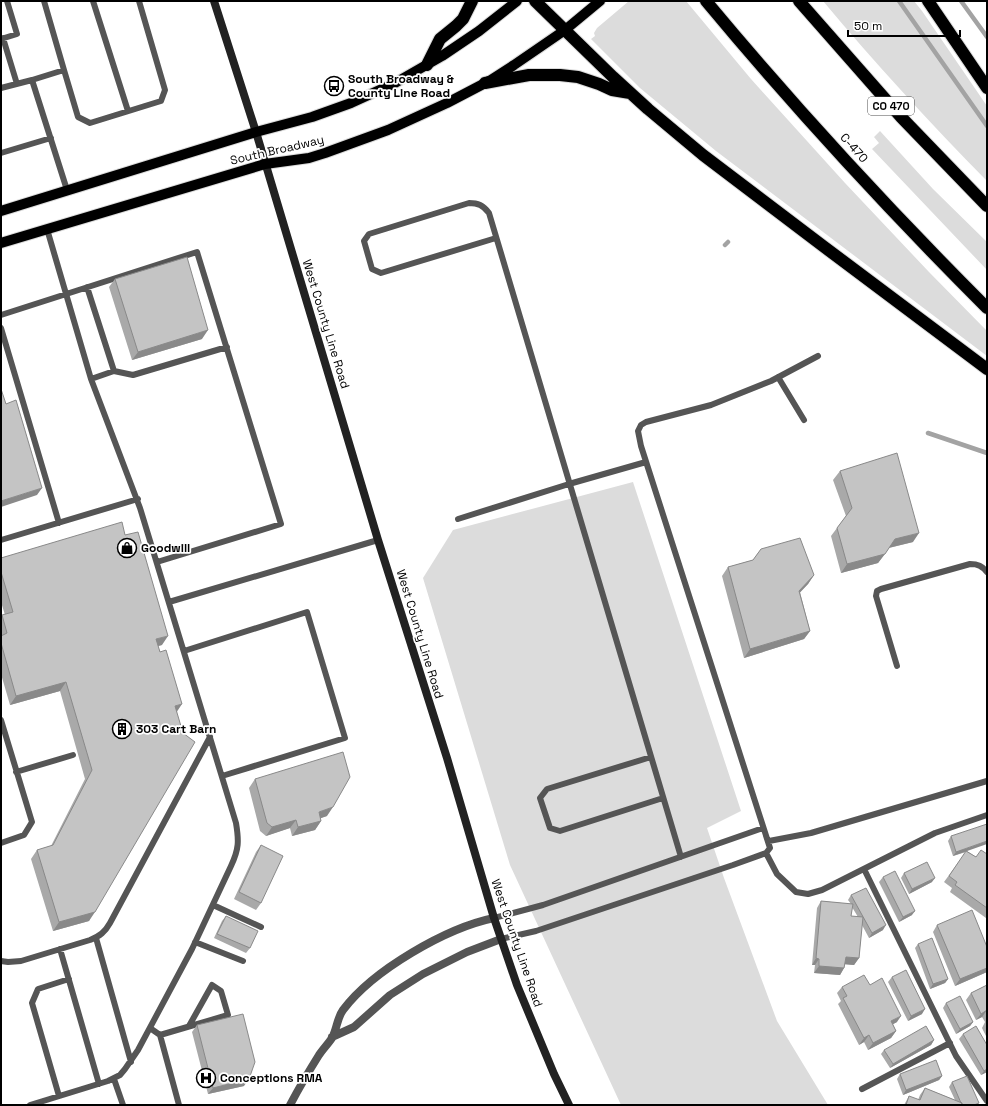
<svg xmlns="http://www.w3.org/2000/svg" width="988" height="1106" viewBox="0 0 988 1106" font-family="'Space Grotesk',sans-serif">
  <rect width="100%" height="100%" fill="#fff"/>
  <path fill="#dcdcdc" d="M629,1H686L751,79L845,183L929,272L987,331V356L716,151L640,88L591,39L595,36L594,33L597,28Z
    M823,1H914L922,11L987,106V181C930,123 875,63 823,1Z
    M880,131L933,189L987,242V270L872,149L879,143L874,137Z
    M633,482L741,811L707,828L724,878L777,1021L828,1105H621L510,865L423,578L453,530Z"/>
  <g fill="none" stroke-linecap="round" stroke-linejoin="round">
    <path stroke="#a3a3a3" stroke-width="4.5" d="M899,1L987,126
      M961,1L987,37
      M725,245L728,242
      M928,433L987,453"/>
    <defs>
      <path id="primary" d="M1,211L256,132L312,117L351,103L395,83L442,56L479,31L517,1
        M1,243L265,164L309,158L325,153L388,130L447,103L491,80L514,65L565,30L600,1"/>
      <path id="highway" d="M535,1L613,77L648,109L703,155L823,246L987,369
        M706,1C795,108 889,210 987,308
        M799,1L901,117L987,206
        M928,1L987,88
        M427,65L440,39L456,26L463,19L472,1
        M485,83L529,75H560L578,77L599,84L612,90L630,93"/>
    </defs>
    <use href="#primary" stroke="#dbdbdb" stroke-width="12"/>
    <use href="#highway" stroke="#dbdbdb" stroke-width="14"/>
    <path stroke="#555" stroke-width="6" d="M93,1L128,111
      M3,38L17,84
      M1,39L17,34L7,1
      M64,70L78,117L90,123L161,101L165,90L139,1
      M32,80L64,70L44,1
      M1,88L32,80L67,190
      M1,153L51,138
      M496,238L381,273L372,269L364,241L369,234L469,203C478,203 483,205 489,213L681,857
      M87,287L114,371L91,379
      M1,315L197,252L281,524L157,562
      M1,328L59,523
      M114,371L133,375L227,347
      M778,377L804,420
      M458,519L569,484L646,462
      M1,540L138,499
      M169,602L378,540
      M184,651L307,612L345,738L222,776
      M897,666L876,596L877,591L881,589L970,564C978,564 982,566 987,572
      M1,720L32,822L24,835L1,843
      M651,757L547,789L540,798L550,828L560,831L663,798
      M16,772L73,755
      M769,841L811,833L987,781
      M766,853L777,874L796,892L808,894L822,890L935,833L987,815
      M864,869L956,1056L987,1101
      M213,905L261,927
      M494,918L543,905L763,828
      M96,938L131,1062
      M501,939L536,931L733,865L766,853L770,848L641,446L638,431L641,425L646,422L711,405L771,381L818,356
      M195,942L243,961
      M60,949L99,1084
      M1,961L8,962L21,961L90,940C100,936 105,932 110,923L210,737
      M150,1028L160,1035L179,1105
      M160,1035L228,1015L221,991L212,985L189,1026
      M114,1079L123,1105
      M862,1089L950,1043
      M59,1096L32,1003L38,989L69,979
      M30,1105L108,1081L120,1075L125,1069L138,1050L192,949L231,866C239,849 239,841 236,823L140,508L91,379L47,229"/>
    <path stroke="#555" stroke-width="8" d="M332,1037L354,1027L390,995L423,974L467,952L501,939
      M290,1105C299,1088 309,1071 319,1055C323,1049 328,1044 332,1038C337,1029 337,1018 343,1010C373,970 446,928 494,918"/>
    <path stroke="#222" stroke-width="8" d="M214,1L256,132L378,540L447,758L494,918L517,985L554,1074L569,1105"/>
    <use href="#primary" stroke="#000" stroke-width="10"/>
    <use href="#highway" stroke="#000" stroke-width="12"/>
  </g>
  <path fill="#a9a9a9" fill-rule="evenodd" d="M115,279L202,339L132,360L109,287Z
    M840,471L913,542L889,548L878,563L841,573L831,536L846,516L833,480Z
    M761,549L814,575L808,584L800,592L810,631L804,639L744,658L722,576L728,567L753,560Z
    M1,558L162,645L158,646L177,711L89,921L53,931L31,859L37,850L51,846L85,779L60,691L10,705L1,674V616L2,615H5L1,602Z
    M255,779L327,816L320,818L321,821L315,830L292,836L290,828L266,836L260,831L249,788Z
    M951,836L967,851L976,857L987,854V917L986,918L950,892L952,888L944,882L966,852L953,856L948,841Z
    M261,845V903L256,910L234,899L256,852Z
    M904,873L932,882L909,894L901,878Z
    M883,877L912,915L899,922L879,882Z
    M851,895L883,930L869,938L862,925L859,958L854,965L845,964L844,968L840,975L814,973L815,965H812L817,908L821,901L851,904L848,900ZM852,907L858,917L851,916Z
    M226,916L250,948L246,953L214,938L222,921Z
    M937,925L987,947V972L955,986L933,932Z
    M918,944L948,979L945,983L930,989L915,948Z
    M892,977L922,1014L908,1021L888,982Z
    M870,985L897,1022L893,1024L896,1031L891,1038L868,1050L864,1042L859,1045L838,1004L841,1001L837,993L842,987Z
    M987,985V1038L982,1028L985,1022L982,1017L976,1020L966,1000L971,993Z
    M946,1003L973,1022L970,1026L956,1034L943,1008Z
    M197,1025L244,1086L208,1094L192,1032Z
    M963,1034L987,1045V1072L981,1075L959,1039Z
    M934,1040L931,1045L890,1068L881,1054L884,1050Z
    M900,1074L942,1076L939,1080L903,1095L897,1079Z
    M952,1082L977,1105H904L909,1096L918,1100L920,1095L925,1088L955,1100L949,1087Z"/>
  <path fill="#898989" d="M208,330L202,339L132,360L138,352Z
    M42,488L37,495L1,507V501Z
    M919,533L913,542L888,548L895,539Z
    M885,554L878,563L841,573L847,564Z
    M814,575L808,584L793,600L799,591Z
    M810,631L804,639L744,658L750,649Z
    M168,636L162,645L150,648L156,639Z
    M66,682L60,691L10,705L16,696Z
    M182,704L176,713L175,706Z
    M333,807L327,816L313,821L319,812Z
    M296,820L290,828L266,836L272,827Z
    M321,821L315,830L292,836L298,827Z
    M987,841V844L953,856L956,852Z
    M935,878L932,882L909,894L912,889Z
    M915,911L912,915L899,922L903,917Z
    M95,912L89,921L53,931L59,922Z
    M886,925L883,930L869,938L872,933Z
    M846,957L859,958L854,965L841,964Z
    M816,958L819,959L815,965H812Z
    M819,966L844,968L840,975L814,973Z
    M987,968V972L955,986L960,979Z
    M948,979L945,983L930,989L933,984Z
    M925,1009L922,1014L908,1021L911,1016Z
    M987,1010L982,1017L976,1020L981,1014Z
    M901,1016L897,1022L886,1028L891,1021Z
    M973,1022L970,1026L956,1034L960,1029Z
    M896,1031L891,1038L868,1050L873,1043Z
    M869,1035L864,1042L859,1045L864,1038Z
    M934,1040L931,1045L890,1068L893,1064Z
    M987,1069V1072L981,1075L984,1071Z
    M942,1076L939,1080L903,1095L906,1090Z
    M249,1079L244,1086L208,1094L213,1088Z"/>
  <path fill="#c4c4c4" stroke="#898989" d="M187,257L208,330L138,352L115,279Z
    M1,389L6,404L16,400L42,488L1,501Z
    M897,453L919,533L895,539L885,554L847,564L837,528L852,508L840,471Z
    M122,522L125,535L138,532L168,636L156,639L160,652L166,650L182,704L175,706L183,733L195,742L95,912L59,922L37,850L53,845L92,770L66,682L16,696L1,643V636L7,633L2,615L13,612L1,572V558Z
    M800,538L814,575L799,591L810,631L750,649L728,567L753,560L761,549Z
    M343,752L350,777L333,807L319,812L321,821L298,827L296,820L272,827L267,823L255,779Z
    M987,824V841L956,852L951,836Z
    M261,845L283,856L261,903L239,892Z
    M981,850L987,854V908L955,885L957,882L949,876L966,851L976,857Z
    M927,862L935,878L912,889L904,873Z
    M895,871L915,911L903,917L883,877Z
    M866,888L886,925L872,933L851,895Z
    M821,901L853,904L851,916L863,917L859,958L846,957L844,968L819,966V959L816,958Z
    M972,910L987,947V968L960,979L937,925Z
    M226,916L258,931L250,948L217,934Z
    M932,938L948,979L933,984L918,944Z
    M906,970L925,1009L911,1016L892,977Z
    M864,975L870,985L882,978L901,1016L891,1021L896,1031L873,1043L869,1035L864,1038L843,998L847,996L842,987Z
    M987,985V1010L981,1014L971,993Z
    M960,996L973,1022L960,1029L946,1003Z
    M243,1014L255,1062L249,1079L213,1088L197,1025Z
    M926,1026L934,1040L893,1064L884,1050Z
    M976,1026L987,1045V1069L984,1071L963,1034Z
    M936,1060L942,1076L906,1090L900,1074Z
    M967,1076L979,1103L974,1105H962V1103H961L952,1082Z
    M925,1088L962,1103L961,1105H906L909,1096L920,1100Z"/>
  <defs>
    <symbol id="bus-ring" viewBox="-11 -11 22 22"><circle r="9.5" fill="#fff" stroke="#000" stroke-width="1.5"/><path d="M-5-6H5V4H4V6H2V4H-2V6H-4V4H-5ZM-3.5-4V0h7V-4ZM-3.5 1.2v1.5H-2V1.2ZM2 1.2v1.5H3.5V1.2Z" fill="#000"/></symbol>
    <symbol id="shop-ring" viewBox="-11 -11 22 22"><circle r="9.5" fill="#fff" stroke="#000" stroke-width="1.5"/><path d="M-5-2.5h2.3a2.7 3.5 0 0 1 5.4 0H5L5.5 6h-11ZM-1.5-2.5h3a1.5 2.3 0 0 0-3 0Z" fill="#000"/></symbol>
    <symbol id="building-ring" viewBox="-11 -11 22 22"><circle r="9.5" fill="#fff" stroke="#000" stroke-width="1.5"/><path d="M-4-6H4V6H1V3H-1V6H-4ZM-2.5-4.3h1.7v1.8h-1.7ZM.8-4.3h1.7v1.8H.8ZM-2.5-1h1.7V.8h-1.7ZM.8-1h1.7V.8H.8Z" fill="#000"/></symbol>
    <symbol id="hospital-ring" viewBox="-11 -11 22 22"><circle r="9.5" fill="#fff" stroke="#000" stroke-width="1.5"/><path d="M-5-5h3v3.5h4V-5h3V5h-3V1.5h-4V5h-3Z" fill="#000"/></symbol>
  </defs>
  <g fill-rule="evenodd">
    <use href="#bus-ring" x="323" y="75" width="22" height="22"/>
    <use href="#shop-ring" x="116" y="537" width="22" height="22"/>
    <use href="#building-ring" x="111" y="718" width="22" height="22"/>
    <use href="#hospital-ring" x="195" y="1067" width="22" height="22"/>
  </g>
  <g text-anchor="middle" stroke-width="3.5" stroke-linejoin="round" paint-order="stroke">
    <rect fill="#fff" stroke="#4c4c4c" stroke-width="1" x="868" y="97" width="46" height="18" rx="3"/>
    <g font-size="11" font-weight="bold" fill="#000">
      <text x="891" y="110">CO 470</text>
    </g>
    <g font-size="12" font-weight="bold" fill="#000" stroke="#fff" text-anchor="start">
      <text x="348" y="83">South Broadway &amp;<tspan x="348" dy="14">County Line Road</tspan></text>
      <text x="141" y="552">Goodwill</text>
      <text x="136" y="733">303 Cart Barn</text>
      <text x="220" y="1082">Conceptions RMA</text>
    </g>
    <g font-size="12" fill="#000" stroke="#fff">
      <text transform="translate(854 148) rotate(48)" y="4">C-470</text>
      <text transform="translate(277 150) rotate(-13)" y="4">South Broadway</text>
      <text transform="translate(326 324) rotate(73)" y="4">West County Line Road</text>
      <text transform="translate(420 634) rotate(73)" y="4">West County Line Road</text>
      <text transform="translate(517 943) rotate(71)" y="4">West County Line Road</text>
    </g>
  </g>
  <rect width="988" height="1106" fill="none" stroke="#000000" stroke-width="4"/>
  <path d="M848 30v6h112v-6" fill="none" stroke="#000000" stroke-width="2"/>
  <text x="854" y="30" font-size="12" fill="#000000" stroke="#ffffff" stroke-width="3" paint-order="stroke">50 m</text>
</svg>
